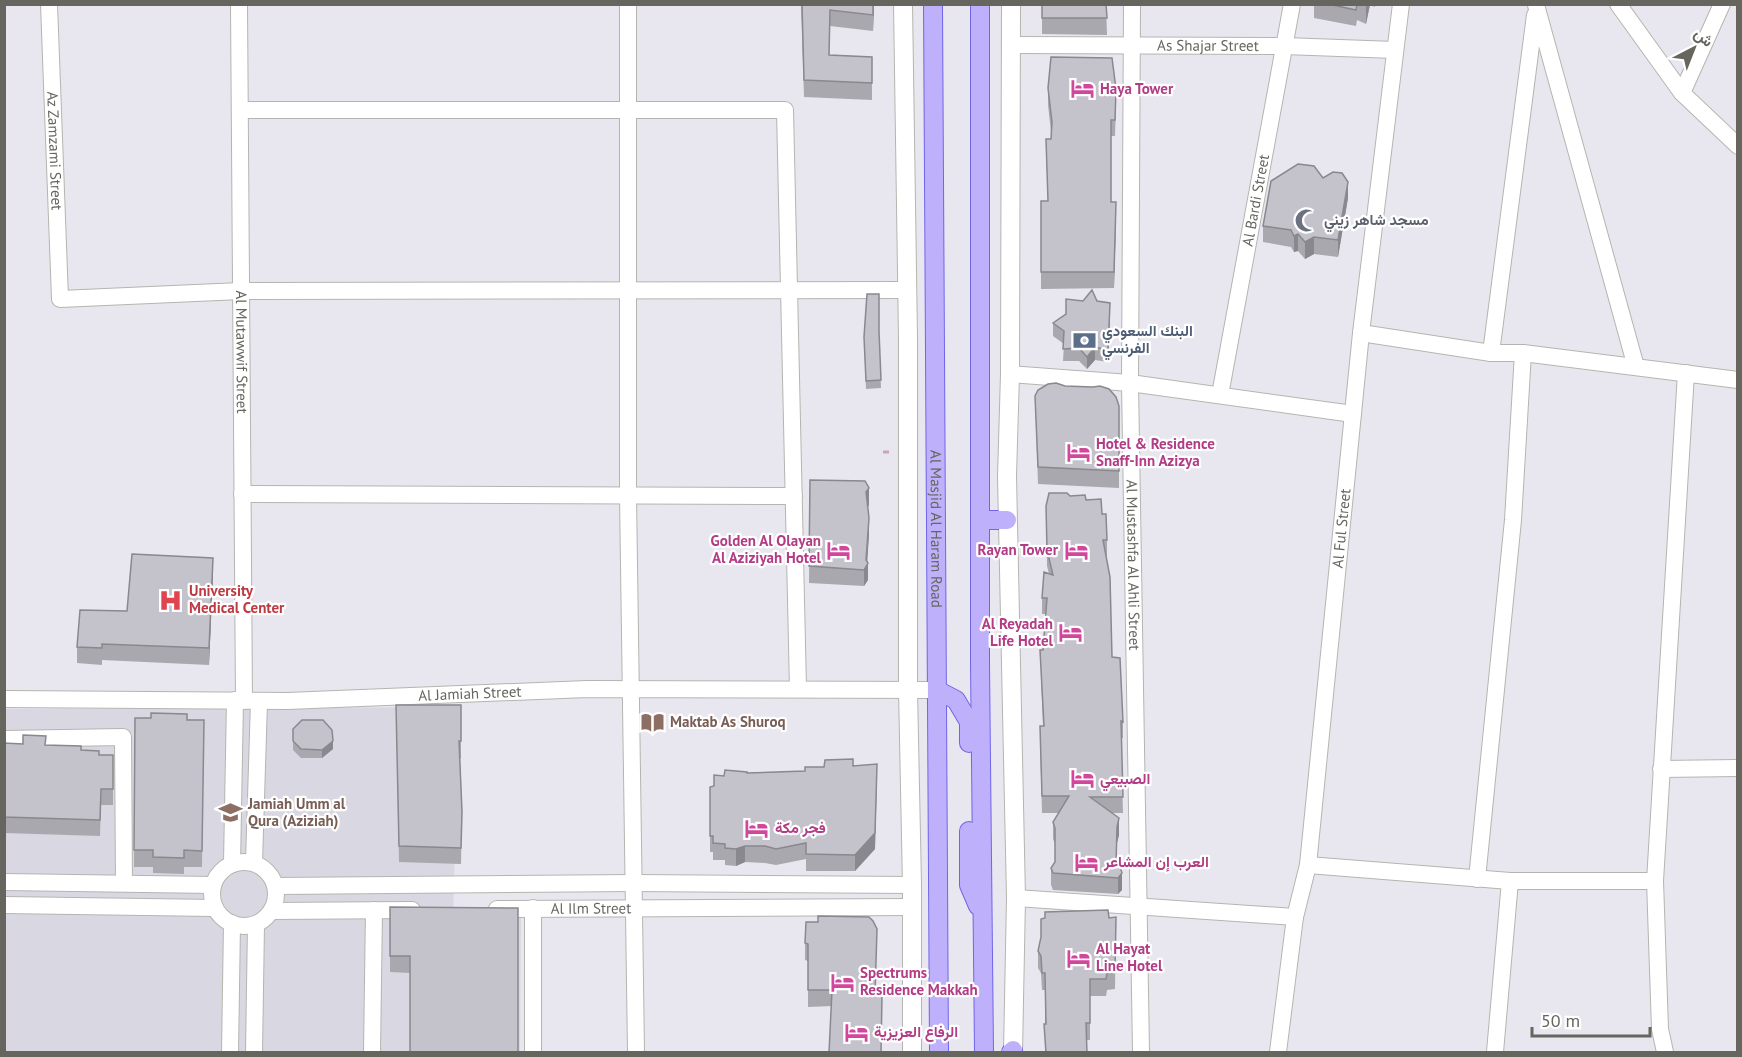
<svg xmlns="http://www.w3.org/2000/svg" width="1742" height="1057" viewBox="0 0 1742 1057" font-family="'PT Sans',Vazirmatn,sans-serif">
  <rect width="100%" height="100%" fill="#e8e7ef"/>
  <path fill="#d9d8e2" d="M459,707L453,920L521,918L520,1052H5L4,709Z"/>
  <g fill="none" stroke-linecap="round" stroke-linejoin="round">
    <defs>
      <g id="minor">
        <path id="s1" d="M49,4L60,299L241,291L907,290"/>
        <path id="s2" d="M239,4L244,701"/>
        <path d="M628,4V495L636,1052"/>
        <path id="s3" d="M1132,4L1130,383L1141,1052"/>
        <path d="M1618,4L1682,93L1738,146"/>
        <path d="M1536,5L1636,367"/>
        <path id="s4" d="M1012,45L1284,46L1395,50"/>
        <path d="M1682,93L1722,4"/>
        <path d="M240,110H785L798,689"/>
        <path d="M1361,333L1491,353H1523L1738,380"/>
        <path d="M1491,353L1535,15"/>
        <path d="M1010,374L1130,383L1353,414"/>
        <path id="s5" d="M1220,395L1292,4"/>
        <path d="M242,494L794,496"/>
        <path id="s6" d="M4,699L287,701L587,689L937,690"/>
        <path d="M4,739L123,737L124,883"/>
        <path d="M1661,769L1738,768"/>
        <circle cx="244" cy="894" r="32"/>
        <path d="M254,863L259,701"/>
        <path d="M232,864L235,700"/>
        <path d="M1308,865L1510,881H1655"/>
        <path d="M1477,879L1513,520L1523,353"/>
        <path d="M4,882L213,885"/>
        <path d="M276,886L634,883L912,885"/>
        <path d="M1016,898L1295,917"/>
        <path d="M4,905L215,908"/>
        <path d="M533,908V1052"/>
        <path id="s7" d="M497,909L911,907"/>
        <path d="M271,911L412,910"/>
        <path d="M230,1052L232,923"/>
        <path d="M254,1052L256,924"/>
        <path d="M372,1052L374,910"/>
        <path id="s8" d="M1278,1052L1295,917L1308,865L1361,333L1401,4"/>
        <path d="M1495,1052L1510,881"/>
        <path d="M1665,1052L1660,1029L1655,881L1686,373"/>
      </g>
      <path id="tertiary" d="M903,4L908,339V690L912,885V1052
        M1011,4L1010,374L1007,476L1016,898L1013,1052"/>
      <g id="primary">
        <path id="s9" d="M933,4L939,1052"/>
        <path d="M980,4V664L984,1052"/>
        <path d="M980,520H1007"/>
        <path d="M937,690L956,700L969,722V743"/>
        <path d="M969,831V885L978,906"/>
        <path d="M1011,1052L1013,1050"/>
      </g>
    </defs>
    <use href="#minor" stroke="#b5b5af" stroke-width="18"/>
    <use href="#tertiary" stroke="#b5b5af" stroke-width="20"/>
    <use href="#primary" stroke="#7065ea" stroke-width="20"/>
    <path stroke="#cfa4b4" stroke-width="3" stroke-dasharray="6 3" stroke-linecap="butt" d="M883,452H891"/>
    <use href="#minor" stroke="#fff" stroke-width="16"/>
    <use href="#tertiary" stroke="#fff" stroke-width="18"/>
    <use href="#primary" stroke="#bfb0fb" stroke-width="18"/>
  </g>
  <path fill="#a9a8af" d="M801,4H874L873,31L830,26L829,55L872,57V100L804,97Z
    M1042,4H1106L1107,35L1042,34Z
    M1314,4H1375V7L1370,5L1366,24L1357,20L1356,26L1314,18Z
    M1048,88L1116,105L1115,136H1111V202L1116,218L1114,288L1041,289V201H1048L1046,139H1051V132L1048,105Z
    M1323,178L1348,198L1338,257L1314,254L1305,259L1298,251L1294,252L1291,247L1263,242V226Z
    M1083,301H1097L1110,316L1108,362L1095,360L1087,369L1079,361H1063L1064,344L1053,336V323L1066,314Z
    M879,333L881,388L866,389L864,337Z
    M1035,396L1119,406V488L1038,484Z
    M810,480L869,505L868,507L869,534L867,562L868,580L864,586L809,583Z
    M1070,496L1086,500L1102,514L1107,540V557H1106L1112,657L1123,722V738H1121L1123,813H1112L1119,835L1117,843L1116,864L1122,890L1118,894L1053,890L1051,885V868L1055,862V843L1053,839V822L1059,813H1042L1040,742L1043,726L1040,650H1043L1046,614H1042V598L1049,574L1047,566L1046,506Z
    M213,574L209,665L102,660V665L77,663V647L127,611Z
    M396,705H461V758H460L462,812L461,864L399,862Z
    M135,718L204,720L202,867H184V874L153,873V867H134Z
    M293,729L333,749L322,758H301L293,750Z
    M4,743L46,745L81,750L99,755H113V805H101L100,836L4,833Z
    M853,766L877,781L875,849L855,871H806V859L776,865L765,863L745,862L736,866L725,865V860H713V852H710V787L714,786L724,776L747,773L805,771Z
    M390,907L518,908L410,973L390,972Z
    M1116,917L1115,989L1107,990L1106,996H1090V1040H1087V1053H1045V990H1042L1041,973L1038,968V951L1109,918Z
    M805,943L877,946L832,1006L808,1007V961L805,960Z"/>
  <path fill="#89888e" d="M873,4H874L873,31Z
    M1366,4H1370L1366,24Z
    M1348,182V198L1338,257V240Z
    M1116,202V218L1114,288V272Z
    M1298,234V251L1294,252V236Z
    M1314,237V254L1305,259V242Z
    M1110,303V316L1108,362V350Z
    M1095,347V360L1087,369V357Z
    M869,488V505L866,509V492Z
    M869,518V534L867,565L868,563V580L864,586V570Z
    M213,558V574L209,665V648Z
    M333,741V749L322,758V750Z
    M877,764L875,849L855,871V855Z
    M1119,818V835L1117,843L1116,881L1117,827Z
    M745,846V862L736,866V849Z
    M1122,873V890L1118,894V878Z"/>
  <path fill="#c4c3cb" stroke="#89888e" stroke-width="1.5" d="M802,4H873V15L830,10L829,55L872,57V83L804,80Z
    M1042,4H1106L1107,18H1042Z
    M1328,4H1357L1356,10Z
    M1051,57L1112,58L1116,89L1115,120H1111V202H1116L1114,272H1041V201H1048L1046,139H1051L1052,122L1048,88Z
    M1298,164L1314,166L1323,178L1333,172L1342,173L1348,182L1338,240L1314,237L1305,242L1298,234L1294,236L1291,230L1263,226L1271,181Z
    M1092,290L1097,301L1110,303L1108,350L1095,347L1087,357L1079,348L1063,349L1064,331L1053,323L1066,314V299L1083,301Z
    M867,294H879V331L881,380L866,381L864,337Z
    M1056,383L1065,386L1093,387L1100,386L1109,389L1116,397L1119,406V471L1038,467L1035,396L1038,390L1048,384Z
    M810,480L865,481L869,488L866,492L869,518L866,560L868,563L864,570L809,566Z
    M1049,493H1067L1070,496L1085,495L1086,500L1101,499L1102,514H1106L1107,540H1103L1110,577L1112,657L1120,658L1123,722L1121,721L1123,797H1090L1119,818L1117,827L1116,864L1120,866L1122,873L1118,878L1053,873L1051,868L1055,862V828L1053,822L1069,796H1042L1040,726H1044L1040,650H1043L1047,598H1042L1044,572L1053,575L1047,550L1046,506Z
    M132,554L213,558L209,648L102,644V648L77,647L80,610L127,611Z
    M396,705H461V741H459L462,812L461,848L399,846Z
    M151,713L187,714V720H204L202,851L184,850V858L153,857V850H134L135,718H151Z
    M302,720H323L332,730L333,741L322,750L301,749L293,741V729Z
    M23,735L46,736L45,745L81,746V750L99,751V755H113V789H101L100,820L4,817V743L23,744Z
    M853,759V766L877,764L875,833L855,855L806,854V843L776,849L765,846H745L736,849L725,848V844L713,843V836H710V787L714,786V775L724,776L725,770L747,772V773L805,771V767H824L825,760Z
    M390,907L518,908V1053H410V956H390Z
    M1108,910L1109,918L1116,917L1115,972L1107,973L1106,979H1090V1023H1086L1087,1053H1046L1044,1024H1046L1045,973H1042L1041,956L1038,951L1041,937V919L1045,918V912Z
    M818,916L869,917L873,921L877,929L875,995H882L881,1053H829L832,990H808V944L805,943L806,922H818Z"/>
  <defs>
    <symbol id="hotel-bare" viewBox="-9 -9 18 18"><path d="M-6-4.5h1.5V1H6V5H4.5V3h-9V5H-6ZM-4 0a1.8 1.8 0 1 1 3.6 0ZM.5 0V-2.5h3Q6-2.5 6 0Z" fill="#d1479c" stroke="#fff" stroke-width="2.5" paint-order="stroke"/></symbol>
    <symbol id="mosque-bare" viewBox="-9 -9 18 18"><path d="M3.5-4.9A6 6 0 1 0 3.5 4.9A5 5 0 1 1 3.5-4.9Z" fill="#6b7280" stroke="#fff" stroke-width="2.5" paint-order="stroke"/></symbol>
    <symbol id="bank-bare" viewBox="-9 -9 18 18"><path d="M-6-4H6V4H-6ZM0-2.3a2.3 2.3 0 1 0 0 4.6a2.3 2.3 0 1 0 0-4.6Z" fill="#5c6f8a" stroke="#fff" stroke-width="2.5" paint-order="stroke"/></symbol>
    <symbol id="hospital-bare" viewBox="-9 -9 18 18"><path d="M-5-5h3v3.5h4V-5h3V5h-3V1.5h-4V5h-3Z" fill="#e0444e" stroke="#fff" stroke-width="2.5" paint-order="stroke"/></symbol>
    <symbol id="library-bare" viewBox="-9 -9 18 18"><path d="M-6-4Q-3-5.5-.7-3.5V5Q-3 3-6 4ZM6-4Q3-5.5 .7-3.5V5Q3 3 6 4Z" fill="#8d6e63" stroke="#fff" stroke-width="2.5" paint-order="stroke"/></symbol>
    <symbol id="university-bare" viewBox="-9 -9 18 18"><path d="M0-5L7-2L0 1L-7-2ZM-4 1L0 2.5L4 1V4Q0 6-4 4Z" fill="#8d6e63" stroke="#fff" stroke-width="2.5" paint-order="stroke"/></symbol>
  </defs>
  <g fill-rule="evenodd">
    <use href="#hotel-bare" x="1066" y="72" width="33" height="33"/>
    <use href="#mosque-bare" x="1290" y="204" width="33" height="33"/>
    <use href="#bank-bare" x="1068" y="324" width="33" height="33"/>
    <use href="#hotel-bare" x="1062" y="436" width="33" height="33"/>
    <use href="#hotel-bare" x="822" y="534" width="33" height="33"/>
    <use href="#hotel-bare" x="1060" y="534" width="33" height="33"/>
    <use href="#hospital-bare" x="154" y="584" width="33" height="33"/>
    <use href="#hotel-bare" x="1054" y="616" width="33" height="33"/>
    <use href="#library-bare" x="636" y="706" width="33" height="33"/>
    <use href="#hotel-bare" x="1066" y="762" width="33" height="33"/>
    <use href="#university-bare" x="214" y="796" width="33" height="33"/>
    <use href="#hotel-bare" x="740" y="812" width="33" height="33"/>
    <use href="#hotel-bare" x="1070" y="846" width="33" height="33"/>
    <use href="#hotel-bare" x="1062" y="942" width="33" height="33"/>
    <use href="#hotel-bare" x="826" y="966" width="33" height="33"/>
    <use href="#hotel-bare" x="840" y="1016" width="33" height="33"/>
  </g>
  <g text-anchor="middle" stroke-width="4.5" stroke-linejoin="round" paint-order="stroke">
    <g font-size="15" fill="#66655e" stroke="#fff">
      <text dy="5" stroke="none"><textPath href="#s4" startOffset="196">As Shajar Street</textPath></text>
      <text dy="5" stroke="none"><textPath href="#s1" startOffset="147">Az Zamzami Street</textPath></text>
      <text dy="5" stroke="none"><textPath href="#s5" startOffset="198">Al Bardi Street</textPath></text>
      <text dy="5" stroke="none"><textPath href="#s2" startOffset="348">Al Mutawwif Street</textPath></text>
      <text dy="5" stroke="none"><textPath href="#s9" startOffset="525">Al Masjid Al Haram Road</textPath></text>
      <text dy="5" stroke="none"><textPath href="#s8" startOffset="528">Al Ful Street</textPath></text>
      <text dy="5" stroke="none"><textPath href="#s3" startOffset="561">Al Mustashfa Al Ahli Street</textPath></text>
      <text dy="5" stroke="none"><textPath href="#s6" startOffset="466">Al Jamiah Street</textPath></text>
      <text dy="5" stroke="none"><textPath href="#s7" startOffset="94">Al Ilm Street</textPath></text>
    </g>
    <g font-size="15" font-weight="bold" fill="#b23c85" stroke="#fff" text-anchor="start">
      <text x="1100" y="94">Haya Tower</text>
      <text x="1096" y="449">Hotel &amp; Residence<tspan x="1096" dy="17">Snaff-Inn Azizya</tspan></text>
      <text x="821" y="546" text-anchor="end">Golden Al Olayan<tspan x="821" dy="17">Al Aziziyah Hotel</tspan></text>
      <text x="1058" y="555" text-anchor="end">Rayan Tower</text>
      <text x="1053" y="629" text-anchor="end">Al Reyadah<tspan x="1053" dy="17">Life Hotel</tspan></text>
      <text x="1100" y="784">الصبيعي</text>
      <text x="775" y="833">فجر مكة</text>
      <text x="1104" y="867">العرب إن المشاعر</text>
      <text x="1096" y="954">Al Hayat<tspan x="1096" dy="17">Line Hotel</tspan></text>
      <text x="860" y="978">Spectrums<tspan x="860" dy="17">Residence Makkah</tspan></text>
      <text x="874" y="1037">الرفاع العزيزية</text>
    </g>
    <g font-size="15" font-weight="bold" fill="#5b616d" stroke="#fff" text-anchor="start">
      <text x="1324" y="225">مسجد شاهر زيني</text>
    </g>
    <g font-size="15" font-weight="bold" fill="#4e5e75" stroke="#fff" text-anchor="start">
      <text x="1102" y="336">البنك السعودي<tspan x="1102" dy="17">الفرنسي</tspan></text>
    </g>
    <g font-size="15" font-weight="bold" fill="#be3a42" stroke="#fff" text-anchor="start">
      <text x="189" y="596">University<tspan x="189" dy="17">Medical Center</tspan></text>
    </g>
    <g font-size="15" font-weight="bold" fill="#785e54" stroke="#fff" text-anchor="start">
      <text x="670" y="727">Maktab As Shuroq</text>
      <text x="248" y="809">Jamiah Umm al<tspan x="248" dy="17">Qura (Aziziah)</tspan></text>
    </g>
  </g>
  <rect width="1742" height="1057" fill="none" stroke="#66655e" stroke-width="12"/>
  <g transform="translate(1694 48) rotate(42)" stroke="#ffffff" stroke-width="4.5" paint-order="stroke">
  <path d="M0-4.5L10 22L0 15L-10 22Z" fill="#66655e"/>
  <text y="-9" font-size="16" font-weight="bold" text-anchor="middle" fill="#66655e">ش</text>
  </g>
  <path d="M1532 1027v9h118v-9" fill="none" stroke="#66655e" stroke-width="3"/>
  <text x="1541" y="1027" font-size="18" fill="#66655e" stroke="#ffffff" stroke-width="4.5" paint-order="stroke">50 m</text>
</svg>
